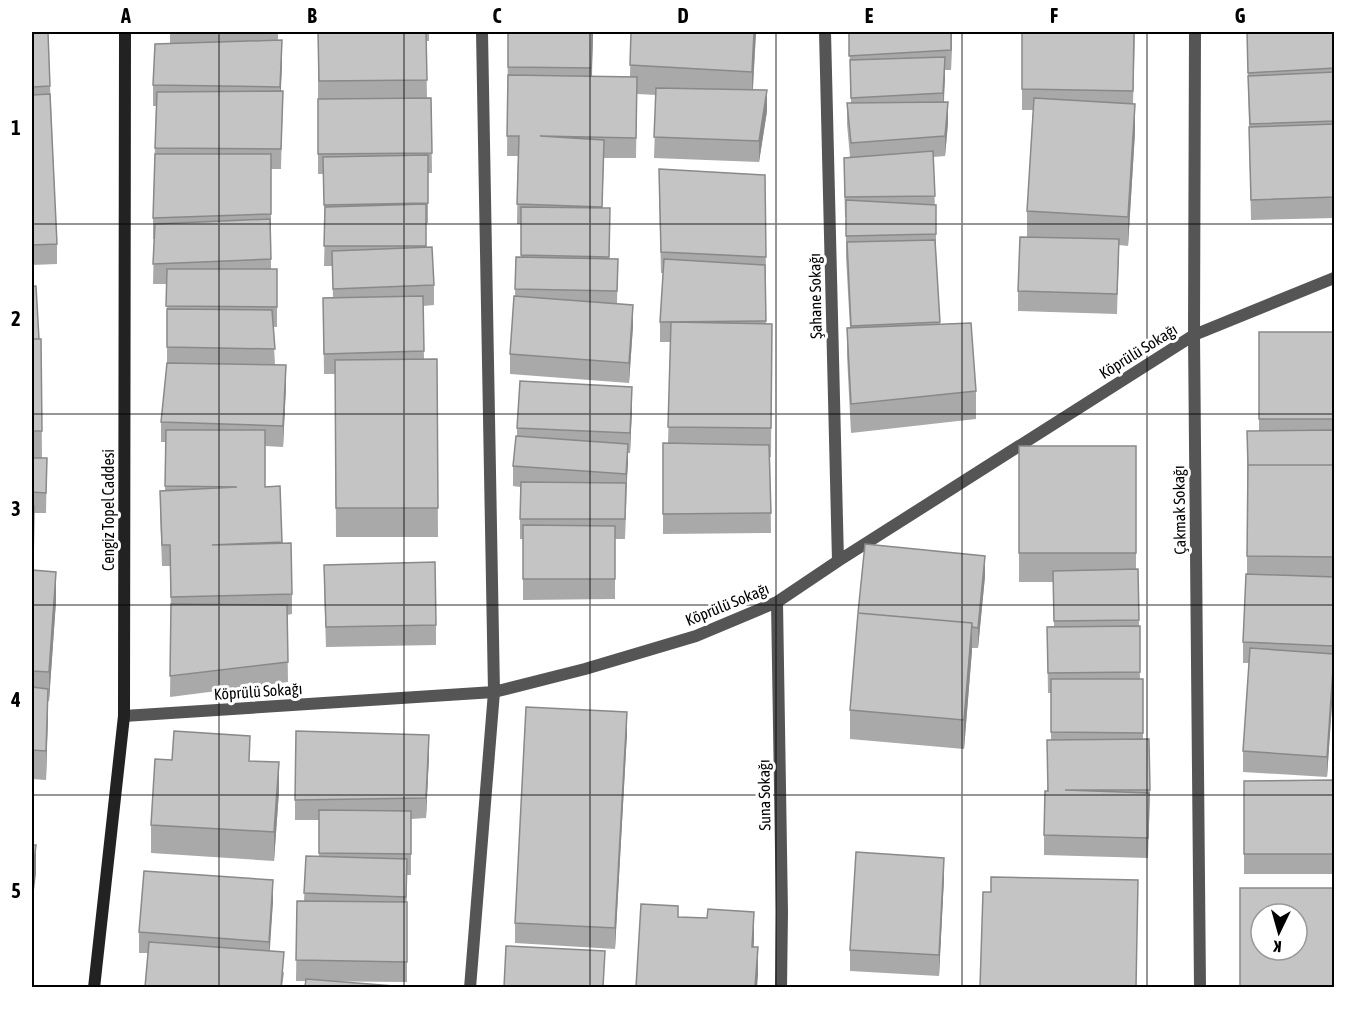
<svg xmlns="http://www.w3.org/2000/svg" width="1366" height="1019" viewBox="0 0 1366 1019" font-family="'Asap Condensed',sans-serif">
  <rect width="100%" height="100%" fill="#fff"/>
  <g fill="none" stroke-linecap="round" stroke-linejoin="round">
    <path stroke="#555" stroke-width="12" d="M825,32L838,561
      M1195,32L1194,335L1200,988
      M777,602L782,912L781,988
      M124,716L494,692L585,669L696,636L777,602L838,561L1194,335L1334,278
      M470,988L494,692L482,32"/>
    <path stroke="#222" stroke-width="12" d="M94,988L124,716L125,32"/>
  </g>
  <path fill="#a9a9a9" d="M32,32L50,86L57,244V264L32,265Z
    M170,32H278V41L282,61L281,91H283L281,169H271V269H277V327H273L275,365L286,386L283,447L265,446V487L280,486L282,543L292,594V614L287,615L288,682L170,697L171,613L170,566H162L160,511V491L165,490L166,442H161V422L167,363V284H153L154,239H153V218L156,106H153V85L170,44Z
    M318,32H429V41H426L427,98H431L432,173H428V223H426V248L434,285V305L423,306L424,359H437L438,537H336L335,374H324L323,298L333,297L332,266H324L325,225L323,174H318Z
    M508,32H593L592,77H630L631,32H756L753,90L767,111L759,162L654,158L656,95L637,94L636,158H604L602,208L610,229L609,259H618L617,304L633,326L629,383L510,374V354L515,296L516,257H521V224H517L518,156H507Z
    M849,32H952L951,70H945L944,103L948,123L945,156L933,157L936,234V254L940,324L976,391V419L851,433L847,356V328H850L846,257V217H845L844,178V158L850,157L847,124V103H851Z
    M1022,32H1135L1133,104L1135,132L1128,246L1119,245L1117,314L1018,311V291L1027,237V211L1033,110H1022Z
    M1247,32H1335V218L1251,220Z
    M765,175L766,277H765L766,324H772L771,457H770L771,533L663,534V443H668L671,342H660V322L663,273H661L659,190Z
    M32,286L39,339H41L42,458H47L46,513H34L33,570L56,601L49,701H48L46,780L32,779Z
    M1259,332H1335L1334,674L1327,777L1243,772V751L1249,663H1243V642L1247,574V431H1259Z
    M632,408L630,453H628L625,539H615V599L523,600V539H520V487L513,486V466L517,436V428Z
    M1019,446H1136V569H1138L1140,679H1143V739L1150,790L1148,858L1044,855V835L1051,740V693H1048L1047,627L1054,626L1053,582H1019Z
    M985,576L978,648H972L964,749L850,739V710Z
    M324,585L436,625V645L326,647Z
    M627,733L615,949L515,943V923Z
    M429,755L426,818L411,819V875H407L406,902H407V982L296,981L297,901H304L306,856H319V820H295V800Z
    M172,760L250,761L279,791L274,861L151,853V825Z
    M1335,780V874H1244V781Z
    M944,878L939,976L850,971V950Z
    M273,901L269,951L284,973L282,987H145L148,953H139V932Z"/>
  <path fill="#898989" d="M592,32H593L591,97V68Z
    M754,32H756L752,100V72Z
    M951,32H952L951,70Z
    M282,40V61L280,107V87Z
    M945,57V77L943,113V93Z
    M767,90V111L759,162V141Z
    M948,102V123L945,156V136Z
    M1135,104V132L1128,246V217Z
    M633,305V326L629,383V363Z
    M286,365V386L283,447V426Z
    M632,387V408L630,453V433Z
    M628,444V464L626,490L625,539L626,474Z
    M985,556V576L978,648V628Z
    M56,572V601L49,701V672Z
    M1335,617V637L1333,666V646Z
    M972,623V651L964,749V720Z
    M1334,654V674L1327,777V757Z
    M48,689V717L46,780V751Z
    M627,712V733L615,949V928Z
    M429,735V755L426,818V798Z
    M279,762V791L274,861V832Z
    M36,845V874L32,906V877Z
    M944,858V878L939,976V955Z
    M407,859V880L406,917V897Z
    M273,880V901L269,963V942Z
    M754,912V941L752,976V947Z
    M758,947V976L757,987H755Z"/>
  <path fill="#c4c4c4" stroke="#898989" stroke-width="1.5" fill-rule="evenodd" d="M32,32H48L50,86L32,87Z
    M318,32H426L427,80L319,81Z
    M508,32H592L591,68L508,67Z
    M631,32H754L752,72L630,65Z
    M849,32H951V50L849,56Z
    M1022,32H1134L1133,91L1022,89Z
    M1247,32H1335V68L1248,73Z
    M282,40L280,87L153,85L155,44Z
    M945,57L943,93L851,98L850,60Z
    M1335,72V121L1250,124L1248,76Z
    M508,75L637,77L636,138L540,136L604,140L602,207L517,204L519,136H507Z
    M656,88L767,90L759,141L654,137Z
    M283,91L281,149L155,148L157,92Z
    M50,94L57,244L32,245V95Z
    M431,98L432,153L318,154V99Z
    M1034,98L1135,104L1128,217L1027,211Z
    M948,102L945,136L851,143L847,103Z
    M1335,124V197L1251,200L1249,127Z
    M933,151L935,196L845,197L844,158Z
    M155,154H271V214L153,218Z
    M428,155V203L324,205L323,157Z
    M659,169L765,175L766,257L661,252Z
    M846,200L936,205V234L846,236Z
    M426,204V246H324L325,207Z
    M521,207L610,208L609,257L521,255Z
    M270,219L271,259L153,264L155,224Z
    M1020,237L1119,239L1117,294L1018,291Z
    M935,240L940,322L851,326L847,242Z
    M432,247L434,285L333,289L332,251Z
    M516,257L618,259L617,291L515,289Z
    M664,259L765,265L766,321L660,322Z
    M167,269H277V307L166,306Z
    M32,286H36L39,339H32Z
    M423,296L424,351L324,354L323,298Z
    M514,296L633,305L629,363L510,354Z
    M167,309L272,310L275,349L167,347Z
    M671,322L772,324L771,428L668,427Z
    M971,323L976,391L851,404L847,328Z
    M1259,332H1335V419H1259Z
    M32,339H41L42,431H32Z
    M437,359L438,508H336L335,360Z
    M167,363L286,365L283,426L161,422Z
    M520,381L632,387L630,433L517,428Z
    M166,430H265V487L280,486L282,542L212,545L291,543L292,594L171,597L170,545H162L160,491L237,487L165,486Z
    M1335,430V465H1248L1247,431Z
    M516,436L628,444L626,474L513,466Z
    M663,443L769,445L771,513L663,514Z
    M1019,446H1136V553H1019Z
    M32,458H47L46,493L32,492Z
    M1248,465H1335V557L1247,556Z
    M521,482L626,483L625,519H520Z
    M32,506H34L33,566H32Z
    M523,525L615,526V579H523Z
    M865,544L985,556L978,628L972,627V623L858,613Z
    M435,562L436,625L326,627L324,565Z
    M1138,569L1139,620L1054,621L1053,571Z
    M32,570L56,572L49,672L32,671Z
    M1246,574L1335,577V617L1333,646L1243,642Z
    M171,604L287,605L288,662L170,676Z
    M858,613L972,623L964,720L850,710Z
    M1140,626V672L1048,673L1047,627Z
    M1250,648L1334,654L1327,757L1243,751Z
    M1051,679H1143V733L1051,732Z
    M32,687L48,689L46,751L32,750Z
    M526,707L627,712L615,928L515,923Z
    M174,731L250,736L249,761L279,762L274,832L151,825L155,759L172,760Z
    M296,731L429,735L426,798L295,800Z
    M1149,739L1150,790H1065L1149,793L1148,838L1044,835L1045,791H1048L1047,740Z
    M1335,780V854H1244V781Z
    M319,810L411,811V854L319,853Z
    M32,845H36L32,877Z
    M856,852L944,858L939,955L850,950Z
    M306,856L407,859L406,897L304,893Z
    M144,871L273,880L269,942L139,932Z
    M991,877L1138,880L1136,987H980L983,892H991Z
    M1240,888H1335V987H1240ZM1261,914H1297V950H1261Z
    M297,901L407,902V962L296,960Z
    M641,904L678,906V917L707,918L708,909L754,912L752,947H758L755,987H636Z
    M149,942L284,952L281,987H145Z
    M506,946L605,951L603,987H504Z
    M306,979L407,987H305Z"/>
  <path fill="none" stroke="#000" stroke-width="1.5" stroke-opacity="0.55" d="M219,32V988M404,32V988M590,32V988M776,32V988M962,32V988M1147,32V988M32,224H1334M32,414H1334M32,605H1334M32,795H1334"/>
  <g text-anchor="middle" stroke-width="6" stroke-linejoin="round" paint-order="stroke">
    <g font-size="16" fill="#000" stroke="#fff">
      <text transform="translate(815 296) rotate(-91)" y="6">Şahane Sokağı</text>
      <text transform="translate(1138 351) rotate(-32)" y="6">Köprülü Sokağı</text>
      <text transform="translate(108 510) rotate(-90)" y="6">Cengiz Topel Caddesi</text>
      <text transform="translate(1179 510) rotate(-91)" y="6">Çakmak Sokağı</text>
      <text transform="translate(727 604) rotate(-22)" y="6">Köprülü Sokağı</text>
      <text transform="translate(258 691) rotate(-4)" y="6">Köprülü Sokağı</text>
      <text transform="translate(764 795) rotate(-91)" y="6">Suna Sokağı</text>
    </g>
  </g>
  <rect width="1366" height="1019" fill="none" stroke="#ffffff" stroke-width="66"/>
  <g transform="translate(1279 932) rotate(185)"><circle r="28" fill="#ffffff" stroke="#999999" stroke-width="1.5"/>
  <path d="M0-4.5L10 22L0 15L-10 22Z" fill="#000000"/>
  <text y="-9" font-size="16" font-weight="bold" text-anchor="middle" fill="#000000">K</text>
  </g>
  <rect x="33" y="33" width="1300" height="953" fill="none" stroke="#000" stroke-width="2"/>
  <g font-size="20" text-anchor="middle" font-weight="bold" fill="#000">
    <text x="126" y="23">A</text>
    <text x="312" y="23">B</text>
    <text x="497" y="23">C</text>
    <text x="683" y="23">D</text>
    <text x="869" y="23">E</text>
    <text x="1054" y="23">F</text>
    <text x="1240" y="23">G</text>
    <text x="16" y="135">1</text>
    <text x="16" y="326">2</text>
    <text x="16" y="516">3</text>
    <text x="16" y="707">4</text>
    <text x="16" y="898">5</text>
  </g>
</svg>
